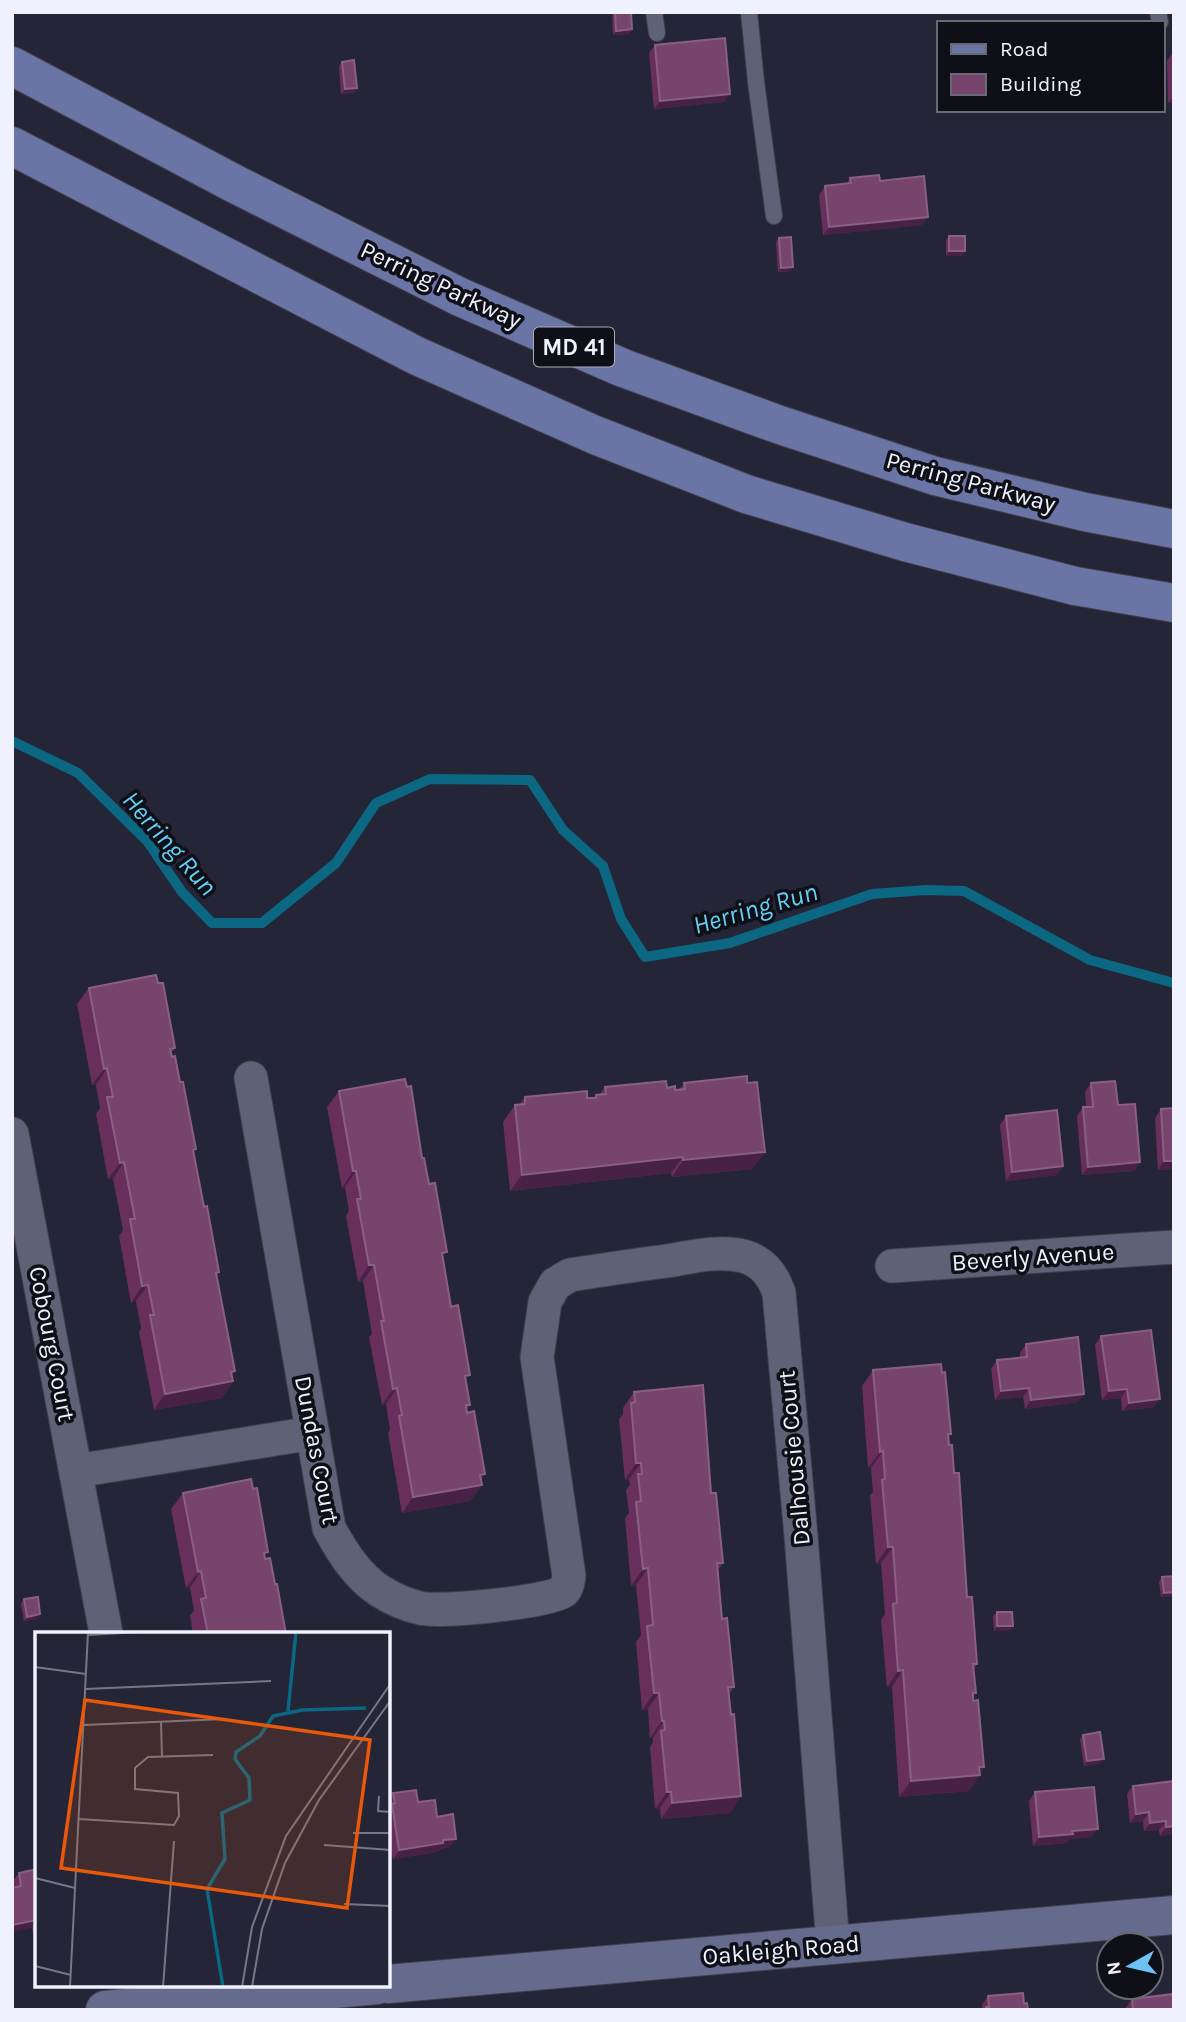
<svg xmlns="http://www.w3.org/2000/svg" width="1186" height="2022" viewBox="0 0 1186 2022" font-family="Karla,sans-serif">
  <rect width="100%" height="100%" fill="#242537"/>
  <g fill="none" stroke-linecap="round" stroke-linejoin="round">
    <path stroke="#0b6782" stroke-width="10" d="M12,741L78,773L147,841L182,892L212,923H262L336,863L376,803L430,779L530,780L563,830L603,866L621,919L645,957L730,943L872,894L926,890L964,891L1090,960L1174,983"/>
    <defs>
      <path id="lane" d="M654,12L657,33
        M749,12L756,82L774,216
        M1158,12L1160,22"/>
      <path id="street" d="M251,1078L329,1528C342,1552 357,1576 380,1591C391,1598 407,1605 420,1608C437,1613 553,1602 564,1591C568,1587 568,1581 569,1576L537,1357L545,1302L555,1284L570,1275C603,1270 635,1265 667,1261C691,1257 719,1250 743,1256C762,1261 773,1275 779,1293L801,1536L833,1945
        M12,1134L106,1633
        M892,1266L1174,1247
        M76,1471L313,1433"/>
      <path id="secondary" d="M388,1984L1174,1915
        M105,2010L377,1985"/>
      <path id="primary" d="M12,66L235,184L460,297L623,368L780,425L935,476L1085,512L1174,529
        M12,146L417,356L595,435L746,494L905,542L1075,586L1174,603"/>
    </defs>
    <use href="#lane" stroke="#40404f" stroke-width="18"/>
    <use href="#street" stroke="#40404f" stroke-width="35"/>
    <use href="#secondary" stroke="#40404f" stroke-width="40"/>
    <use href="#primary" stroke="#40404f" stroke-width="40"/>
    <use href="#lane" stroke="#5f6176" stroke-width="16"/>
    <use href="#street" stroke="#5f6176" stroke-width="33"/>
    <use href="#secondary" stroke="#646b8d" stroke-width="38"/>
    <use href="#primary" stroke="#6a75a5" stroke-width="38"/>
  </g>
  <path fill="#682f5c" d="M612,12H631L632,29L629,34L613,35Z
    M655,45L724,102L654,109L649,53Z
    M1173,52L1174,103H1168L1167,61Z
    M342,62L354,93L341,94L339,66Z
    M850,178L880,181L922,225L823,235L819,195L825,186L846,184Z
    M949,236L962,256H946V240Z
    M779,238L790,271L778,272L776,242Z
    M89,988L175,1048L171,1053L193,1153L204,1207L219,1272L216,1276L235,1371L232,1375L233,1381L222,1398L154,1410L139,1332L141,1328L136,1301L131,1303L119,1236L123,1230L113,1179H108L96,1114L100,1108L96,1085H92L77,1004Z
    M684,1083L753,1169L672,1177L671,1173L510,1191L503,1122L515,1105H519L525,1097L594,1098L596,1095H599L605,1087L667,1088L675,1090H679Z
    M1091,1083L1118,1105L1140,1162L1134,1171L1082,1175L1077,1116L1083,1107H1086L1085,1092Z
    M339,1091L422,1158L443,1258L470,1405L466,1409L485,1474L481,1480L482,1485L470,1501L402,1513L388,1433L390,1430L386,1404L382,1405L369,1337L372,1334L363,1281L358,1282L346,1216L349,1211L345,1187L342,1188L327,1107Z
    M1174,1108V1169L1158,1170L1155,1118L1161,1109Z
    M1006,1116L1063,1166L1057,1175L1006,1181L1000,1125Z
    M1101,1336L1154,1407L1122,1411L1121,1398L1102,1400L1095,1345Z
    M1026,1344L1084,1394L1078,1402L1025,1409L1023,1397L995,1400L991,1369L997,1360L1020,1357V1353Z
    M873,1370L948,1438L967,1597L977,1664L974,1669L973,1697L984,1767L980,1772V1775L969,1791L899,1797L892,1687H887L881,1620L885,1614L881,1563L876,1564L870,1496L873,1492L871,1468H868L862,1386Z
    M634,1392L711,1493L723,1563L718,1570L722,1619L734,1687L729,1694L741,1796L730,1813L661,1819L660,1808L655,1809L650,1747L653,1742V1738H650L648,1709L642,1710L636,1642L641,1635L636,1585L631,1586L625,1518L629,1513L626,1490L630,1485L629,1479L625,1480L619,1419L623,1414V1408Z
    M183,1493L265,1557L275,1584L286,1634H193L190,1616L194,1610L190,1588H186L171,1509Z
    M1174,1576V1596L1161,1597L1159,1582L1162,1577Z
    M24,1599L37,1619L24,1621L21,1604Z
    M997,1612L1013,1626L1010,1630L994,1631L993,1616Z
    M1083,1735L1100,1763L1084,1766L1080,1739Z
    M1174,1781V1834L1160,1836L1159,1830L1144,1831L1143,1821L1130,1823L1127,1794L1133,1786Z
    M1035,1792L1091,1837L1069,1839L1066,1843L1033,1846L1029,1801Z
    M393,1793L418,1802L437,1817L450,1847L440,1849L437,1852L393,1859L388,1833V1800Z
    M37,1869V1950H36L32,1928L13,1888L12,1882L19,1873Z
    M988,1996L1024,2004L1028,2010H982V2005Z
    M1132,1999L1174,2010H1126V2008Z"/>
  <path fill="#472246" d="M80,12H102L78,14Z
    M632,29L629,34L613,35L616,31Z
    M357,88L354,93L341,94L345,89Z
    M730,94L724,102L654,109L660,101Z
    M1174,96V103H1168Z
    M928,217L922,225L823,235L829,227Z
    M949,251H965L962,256H946Z
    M793,267L790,271L778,272L781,268Z
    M107,1068L96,1085H92L104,1069Z
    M765,1152L753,1169L672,1177L683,1160Z
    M683,1157L671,1173L510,1191L522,1175Z
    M1164,1161H1174V1169L1158,1170Z
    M124,1162L113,1179H108L120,1163Z
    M1140,1162L1134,1171L1082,1175L1088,1167Z
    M1063,1166L1057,1175L1006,1181L1012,1172Z
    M353,1171H356L345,1187L342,1188Z
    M369,1265H374L363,1281L358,1282Z
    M148,1285L136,1301L131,1303L142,1286Z
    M235,1371L227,1382L233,1381L222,1398L154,1410L165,1394Z
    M397,1388L386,1404L382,1405L393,1389Z
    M1029,1388L1023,1397L995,1400L1001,1391Z
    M1127,1389L1121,1398L1102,1400L1109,1391Z
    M1084,1394L1078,1402L1025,1409L1031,1400Z
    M1160,1399L1154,1407L1122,1411L1129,1403Z
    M883,1451L871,1468H868L880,1452Z
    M636,1463H641L629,1479L625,1480Z
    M485,1474L477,1486L482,1485L470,1501L402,1513L413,1497Z
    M888,1547H893L881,1563L876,1564Z
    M648,1568L636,1585L631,1586L643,1569Z
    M201,1571L190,1588H186L198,1572Z
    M1174,1592V1596L1161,1597L1164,1593Z
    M40,1614L37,1619L24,1621L27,1617Z
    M997,1626H1013L1010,1630L994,1631Z
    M903,1670L892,1687H887L898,1671Z
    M654,1693H659L648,1709L642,1710Z
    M662,1721H664L653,1738H650Z
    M1104,1759L1100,1763L1084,1766L1087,1761Z
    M979,1767H984L978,1775H980L969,1791L899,1797L911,1781Z
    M667,1792H671L660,1808L655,1809Z
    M741,1796L730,1813L661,1819L672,1803Z
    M1149,1812L1143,1821L1130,1823L1136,1814Z
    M1166,1821L1159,1830L1144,1831L1150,1823Z
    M1174,1826V1834L1160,1836L1166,1827Z
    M1098,1829L1091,1837L1069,1839L1066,1843L1033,1846L1039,1837L1072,1831Z
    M456,1839L450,1847L440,1849L437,1852L393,1859L399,1850Z
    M37,1920L32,1928L12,1932V1925Z"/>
  <path fill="#77446e" stroke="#8a5f84" stroke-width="2" d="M615,12H631L632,29L616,31Z
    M725,38L730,94L660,101L655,45Z
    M354,60L357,88L345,89L342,62Z
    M879,175L880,181L924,176L928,217L829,227L825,186L851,183L850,178Z
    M949,236H965V251H949Z
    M791,237L793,267L781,268L779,238Z
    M156,975L158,983H163L175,1048L170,1049L172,1057L175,1056L180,1082H183L196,1149L193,1150L204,1207L207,1206L219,1272L216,1273L235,1371L231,1372L233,1381L165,1394L150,1315H154L148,1285L142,1286L130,1219H135L124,1162L120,1163L107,1097H113L107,1068L104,1069L89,988Z
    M747,1076V1083L757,1082L765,1152L683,1160V1157L522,1175L515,1105L525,1104V1097L587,1091V1098H596V1095L606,1094L605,1087L666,1081L667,1088L675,1086V1090L685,1089L684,1083Z
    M405,1079L407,1087L411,1086L422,1158H424L429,1184L435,1183L447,1252L442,1253L451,1307L458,1305L470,1375L465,1376L470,1405H466L467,1413L474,1411L485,1474L480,1475L482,1485L413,1497L399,1416L402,1415L397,1388L393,1389L381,1321H384L374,1265H369L357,1199H361L356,1171H353L339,1091Z
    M1115,1081L1118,1105L1135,1104L1140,1162L1088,1167L1083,1107H1093L1091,1083Z
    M1174,1108V1161H1164L1161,1109Z
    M1057,1110L1063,1166L1012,1172L1006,1116Z
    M1151,1330L1160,1399L1129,1403L1127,1389L1109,1391L1101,1336Z
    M1078,1337L1084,1394L1031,1400L1029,1388L1001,1391L997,1360L1027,1357L1026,1344Z
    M941,1364L942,1373L945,1372L951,1434H948L949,1445H952L954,1473H959L967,1597H972L977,1664H973L976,1693H973V1701L978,1700L984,1767H979L980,1775L911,1781L903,1670L898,1671L893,1604L897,1603L893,1547H888L882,1480L885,1479L883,1451L880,1452L873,1370Z
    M703,1385L711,1493H716L723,1563H717L722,1619L727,1618L734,1687H728L731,1715L734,1714L741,1796L672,1803L671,1792H667L661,1731L665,1730L664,1721H662L659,1693H654L647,1626L653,1625L648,1568L643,1569L636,1502L641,1501L638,1474H642L641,1463H636L631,1403L635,1402L634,1392Z
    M251,1479L253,1489L257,1488L268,1552L264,1553L265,1559L270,1558L275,1584H277L286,1634H208L201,1599L206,1598L201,1571L198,1572L183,1493Z
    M1174,1576V1592L1164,1593L1162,1577Z
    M38,1597L40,1614L27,1617L24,1599Z
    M997,1612H1012L1013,1626H997Z
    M1100,1732L1104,1759L1087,1761L1083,1735Z
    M1174,1781V1826L1166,1827V1821L1150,1823L1149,1812L1136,1814L1133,1786Z
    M1094,1787L1098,1829L1072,1831L1073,1834L1039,1837L1035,1792Z
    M416,1790L418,1802L435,1800L437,1817L453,1814L456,1839L443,1840V1843L399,1850L392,1804L395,1803L393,1793Z
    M37,1869V1920L12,1925V1888L21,1886L19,1873Z
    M1023,1993L1024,2004L1027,2003L1028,2010H986V2007H989L988,1996Z
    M1174,1994V2010H1133L1132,1999Z"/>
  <g text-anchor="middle" stroke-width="7" stroke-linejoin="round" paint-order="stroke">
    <rect fill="#0f0f17" stroke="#acadb9" stroke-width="2" x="534" y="327.5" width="80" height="39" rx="5"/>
    <g font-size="23" font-weight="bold" fill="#f0f1fe">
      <text x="574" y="355">MD 41</text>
    </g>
    <g font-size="24" fill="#f0f1fe" stroke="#0f0f17">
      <text transform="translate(441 285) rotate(25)" y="8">Perring Parkway</text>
      <text transform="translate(971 482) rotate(15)" y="8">Perring Parkway</text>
      <text transform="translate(1033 1257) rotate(-4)" y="8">Beverly Avenue</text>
      <text transform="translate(52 1344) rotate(79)" y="8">Cobourg Court</text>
      <text transform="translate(317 1450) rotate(79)" y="8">Dundas Court</text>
      <text transform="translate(794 1458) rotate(-95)" y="8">Dalhousie Court</text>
      <text transform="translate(781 1950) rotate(-5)" y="8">Oakleigh Road</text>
    </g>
    <g font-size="26" font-style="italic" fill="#65cff5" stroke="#0f0f17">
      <text transform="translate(170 843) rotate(49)" y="9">Herring Run</text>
      <text transform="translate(755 908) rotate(-16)" y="9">Herring Run</text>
    </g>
  </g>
  <g transform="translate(35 1632)">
    <rect width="355" height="355" fill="#242537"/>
    <path fill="none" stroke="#0b6782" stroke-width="3.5" d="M253,79L261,0M188,355L172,257L190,227L187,181L215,168L214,146L200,127L201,120L225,104L238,84L267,78L331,76"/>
    <path fill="none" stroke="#767787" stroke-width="2" d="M53,3L105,0M0,35L51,42M50,57L236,49M126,90L127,124M49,93L189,87M344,164L343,179L356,180M44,187L139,193L144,184L143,161L100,157V136L113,125L178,123M318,201H356M289,213L356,218M0,246L40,256M309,272L356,274M0,334L36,343M35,355L53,0M128,355L139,209M207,355L217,295L251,204L356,51M217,355L227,297L250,231L284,168L356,68"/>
    <path fill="#e8590c" fill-opacity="0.15" stroke="#e8590c" stroke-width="3.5" d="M50,68L335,108L312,276L26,236Z"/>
    <rect width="355" height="355" fill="none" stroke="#f0f1fe" stroke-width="3.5"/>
  </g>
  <rect width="1186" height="2022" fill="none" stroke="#f0f1fe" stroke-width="28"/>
  <rect x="937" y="21" width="228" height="91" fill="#0f0f17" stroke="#696973" stroke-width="2"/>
  <rect x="951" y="44" width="35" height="10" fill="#6a75a5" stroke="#696973" stroke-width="2"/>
  <text x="1000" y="56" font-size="21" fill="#f0f1fe">Road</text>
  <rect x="951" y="74" width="35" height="21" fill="#77446e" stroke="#696973" stroke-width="2"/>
  <text x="1000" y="91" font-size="21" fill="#f0f1fe">Building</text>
  <g transform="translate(1130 1966) rotate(262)"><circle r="33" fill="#0f0f17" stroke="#696973" stroke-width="2"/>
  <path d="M0-5L12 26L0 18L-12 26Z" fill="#6dc2f3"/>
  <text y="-10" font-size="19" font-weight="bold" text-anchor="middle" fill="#f0f1fe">N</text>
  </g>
</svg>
